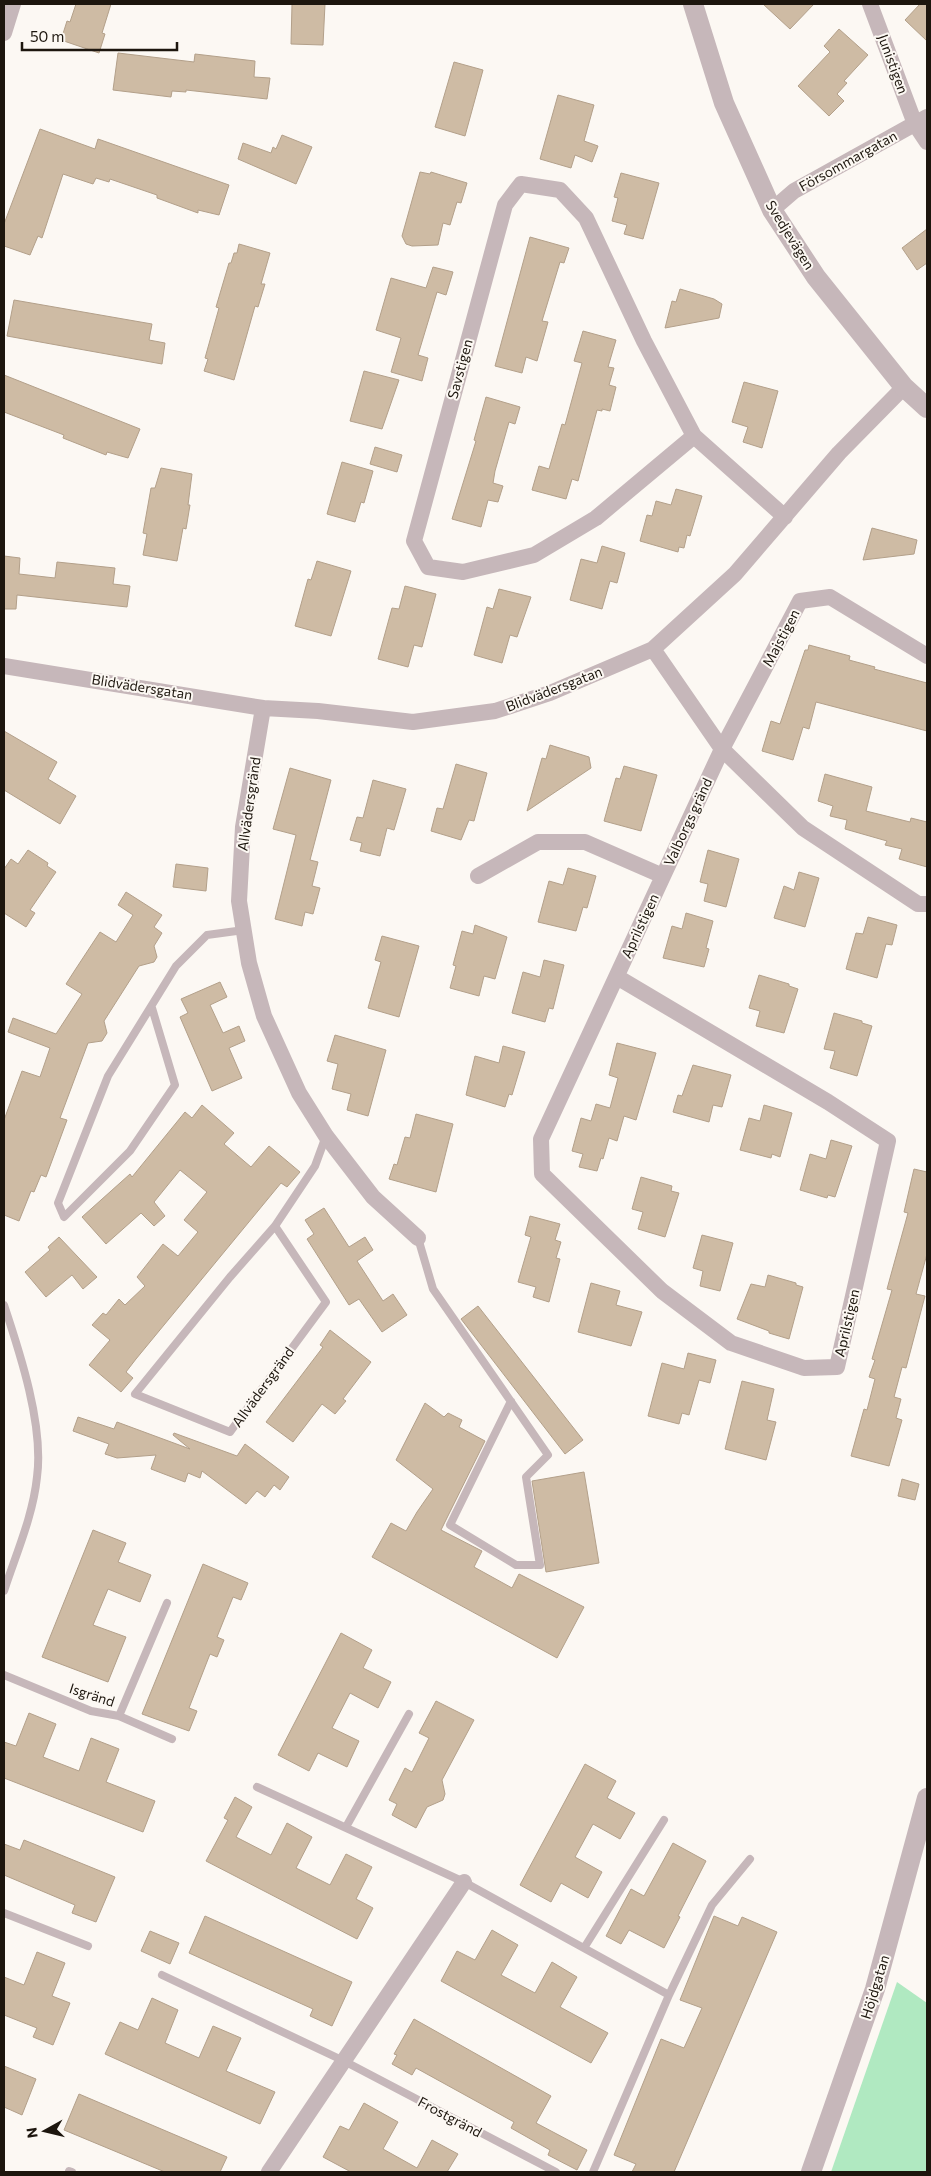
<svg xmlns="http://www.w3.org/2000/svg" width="931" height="2176" viewBox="0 0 931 2176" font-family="Commissioner,sans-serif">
  <rect width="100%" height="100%" fill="#fcf8f3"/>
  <path fill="#b0e9c1" d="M897,1982L927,2003V2172H831Z"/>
  <path fill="#cebba4" stroke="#b3a08a" d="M76,4H111L102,33L105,34L99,53L61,40L67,21L70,22Z
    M292,4H325L323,45L291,44Z
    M763,4H814L790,29Z
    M920,4H927V41L905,20Z
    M839,29L868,55L844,81L847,83L837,94L844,101L829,116L798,86L830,52L824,46Z
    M118,53L194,62L195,54L255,61L254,77L270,78L267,99L186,90V92L172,91L171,97L113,90Z
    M454,62L483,70L465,136L435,127Z
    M558,95L594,105L584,141L598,146L592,162L575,155L571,168L540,159Z
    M40,129L95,149L98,139L229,185L219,215L198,210V213L157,198V195L110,179L109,182L96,178L93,184L63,174L42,238L38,236L30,255L4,246V224Z
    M282,135L312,147L296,184L238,159L243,143L271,153L273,147L276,149Z
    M420,172L430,174L431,172L467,183L461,203L457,202L450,225L443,223L438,245L412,246L406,244L402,236Z
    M621,173L659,183L643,239L624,234L627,225L612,221L618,198L614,197Z
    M927,229V263L917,270L902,248Z
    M530,237L569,248L564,263L560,262L542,321L548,322L537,361L526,357L522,373L495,366Z
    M239,244L270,253L261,284H265L258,307L255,306L234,380L204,371L208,359L205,358L219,308L216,307L229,263H231L234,253H237Z
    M433,267L453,272L446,295L437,292L418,355L428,358L422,381L391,372L401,338L376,330L391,278L426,288Z
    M680,289L714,299L722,304L719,318L665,328L672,301L676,302Z
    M14,300L152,324L149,340L165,343L162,364L7,336Z
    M583,331L616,340L608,367L614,368L609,385L616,387L610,411L602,409V411L597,410L578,481L572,479L566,499L532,490L539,466L549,469L562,424L565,425L582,363L574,361Z
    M364,371L399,380L382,429L350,421Z
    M4,375L140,429L128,458L107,452L106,455L63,438L64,435L4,412Z
    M744,382L778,391L762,448L743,442L748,427L732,422Z
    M486,397L520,407L515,424L509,422L495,471L493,483L503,486L498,502L488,500L481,527L452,519L476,441L474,440Z
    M375,447L402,455L397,472L370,464Z
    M342,462L373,471L364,503L361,502L355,522L327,514Z
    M161,468L192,474L188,505H190L186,529L183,528L177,561L143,555L147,534L143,533L151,488H155Z
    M676,489L702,496L690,536L687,535L684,548L679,547L678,552L640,541L647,515L652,516L656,501L671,505Z
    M872,528L917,540L914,554L863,560Z
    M602,546L625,553L617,583L610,581L602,609L570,600L581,559L597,563Z
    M4,556L20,558L19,574L55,578L57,562L115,568L113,584L130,586L127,607L17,595L16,609H4Z
    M317,561L351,571L331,636L295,626L308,579L311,580Z
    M405,586L436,594L422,647L414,645L408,667L378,659L392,608L399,609Z
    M499,589L531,597L517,637L510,635L502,663L474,655L487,607L493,609Z
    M809,645L850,656L849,660L875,667L874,669L927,683V731L816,702L809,729L803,727L793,760L762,751L771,721L780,724L805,650H808Z
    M4,731L57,762L48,779L76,796L60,824L4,790Z
    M550,745L589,757L591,768L527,811L542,758L546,759Z
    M456,764L487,773L474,821L469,820L461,840L431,831L437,808L443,809Z
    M624,766L657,775L641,831L604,821L616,778L620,779Z
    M290,768L331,780L310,860L318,862L312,886L320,888L313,914L305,912L302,926L275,919L296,835L273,829Z
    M825,774L872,787L866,811L910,822L911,818L927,822V867L899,859L902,849L885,845L887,841L845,829L847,820L830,816L833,806L818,801Z
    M373,780L406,789L394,830L387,828L380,856L360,851L362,843L350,840L357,817L363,818Z
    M28,850L48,863L47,866L56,872L30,910L35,913L26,927L4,913V869L11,859L18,864Z
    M708,850L739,859L726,907L704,901L708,884L700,882Z
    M176,864L208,868L206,891L173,887Z
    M568,868L596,876L587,908L583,907L576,931L538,922L549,881L563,885Z
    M799,872L819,878L805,927L774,918L784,886L794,890Z
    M126,892L162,915L154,927L162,933L154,946L157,957L154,962L139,966L104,1021L107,1033L102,1041L88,1043L60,1118L67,1120L46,1177L41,1175L34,1192L31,1191L19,1221L4,1215V1120L22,1071L40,1077L50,1048L8,1032L13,1018L56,1034L82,994L66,984L75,970L100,932L116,942L133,915L118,905Z
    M686,913L713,921L706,948L709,949L704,967L663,958L672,926L682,929Z
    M868,917L897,925L892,945L886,944L877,978L846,969L856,933L863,934Z
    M475,925L507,937L495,979L484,976L479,996L450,988L456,966L453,965L462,931L473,934Z
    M382,936L419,946L399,1017L368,1008L381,962L375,960Z
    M544,960L564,965L553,1009L549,1008L545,1022L512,1013L523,972L540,977Z
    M759,975L789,984V986L798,989L784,1033L756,1026L760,1011L749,1008Z
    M220,982L227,997L210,1005L223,1033L239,1026L245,1041L229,1048L242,1078L212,1091L180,1017L188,1013L181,999Z
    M834,1013L862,1021V1023L872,1026L857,1076L830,1068L835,1051L824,1049Z
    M335,1035L386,1050L368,1116L347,1110L351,1094L332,1089L338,1064L327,1061Z
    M617,1043L656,1053L636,1120L624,1116L617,1141L609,1138L603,1159L601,1158L597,1171L579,1167L583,1154L572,1151L581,1118L591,1121L596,1104L610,1108L618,1078L609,1075Z
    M503,1046L525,1052L512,1095L509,1094L505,1107L466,1095L475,1056L499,1063Z
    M693,1065L731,1075L722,1107L713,1105L709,1122L673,1112L678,1095L682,1096Z
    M202,1105L234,1133L224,1144L251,1167L269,1146L300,1172L287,1187L281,1183L136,1359L126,1372L133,1378L121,1392L89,1365L110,1340L92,1325L103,1313L106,1315L119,1299L125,1305L145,1286L137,1277L163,1244L178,1256L198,1232L184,1220L207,1192L180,1170L154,1202L165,1216L154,1226L141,1213L106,1244L82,1217L130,1174L132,1177L185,1112L192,1118Z
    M764,1105L792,1113L780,1157L772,1154L771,1158L740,1150L749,1118L760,1121Z
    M416,1114L453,1124L436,1192L389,1179L394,1164L397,1165L405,1137L410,1138Z
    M831,1140L852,1146L835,1197L828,1195L827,1198L800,1190L810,1154L826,1159Z
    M914,1169L927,1172V1254L916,1294L925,1296L906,1368L902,1367L894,1397L901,1399L896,1418L902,1420L889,1466L851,1456L864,1409L867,1410L875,1379L869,1377L875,1360L872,1359L892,1290L887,1289L908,1213L904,1212Z
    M641,1177L672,1186L671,1191L679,1193L665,1237L638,1229L643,1212L632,1209Z
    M324,1208L349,1247L365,1237L373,1250L357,1261L383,1301L393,1294L407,1315L382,1332L359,1299L349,1305L307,1239L314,1234L305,1220Z
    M530,1216L560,1224L555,1240L561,1242L556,1258L560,1259L549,1302L533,1297L536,1287L518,1282L531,1237L525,1235Z
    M702,1235L733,1243L720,1291L700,1286L703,1271L693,1268Z
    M59,1237L97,1277L83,1289L72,1275L46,1297L25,1272L50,1250L48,1247Z
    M768,1275L796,1283V1285L803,1287L789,1339L769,1333V1331L737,1319L751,1284L765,1287Z
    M591,1283L620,1291L616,1305L642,1312L631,1346L578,1332Z
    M478,1306L583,1440L565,1454L461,1319Z
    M330,1330L371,1362L343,1399L346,1401L335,1414L322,1404L293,1442L266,1422L323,1347L320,1345Z
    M688,1353L716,1360L710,1383L699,1380L689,1415L682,1413L679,1424L648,1416L662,1363L684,1369Z
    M742,1381L774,1389L767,1420L776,1422L766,1460L725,1449Z
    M425,1403L444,1417L448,1413L462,1420L459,1427L485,1441L441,1530L482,1551L474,1567L512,1588L519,1574L584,1607L557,1658L372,1557L391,1523L406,1531L417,1512L433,1489L396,1460Z
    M78,1417L114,1429L117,1422L190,1449L173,1435L174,1433L237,1456L245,1444L289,1477L280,1490L274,1485L265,1497L257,1491L246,1504L202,1471L200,1478L188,1473L185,1482L151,1469L156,1455L117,1458L105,1454L109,1444L73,1431Z
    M584,1472L599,1563L546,1572L532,1481Z
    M902,1479L919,1484L915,1500L898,1496Z
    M93,1530L126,1543L118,1562L151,1575L140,1602L108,1589L93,1625L126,1637L108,1682L42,1657Z
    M203,1564L248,1583L241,1600L233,1597L217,1637L224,1640L217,1657L210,1654L189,1708L197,1711L189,1731L142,1714Z
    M341,1633L372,1650L363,1668L391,1682L378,1708L350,1693L332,1728L359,1741L347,1767L318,1753L309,1771L278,1755Z
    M436,1701L474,1720L442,1780L445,1794L443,1800L427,1807L416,1828L392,1815L397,1804L389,1800L405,1768L412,1772L429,1738L419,1733Z
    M29,1713L56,1724L43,1757L79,1771L91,1738L119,1749L106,1782L155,1801L143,1832L4,1778V1742L16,1746Z
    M585,1764L616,1781L607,1798L635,1813L620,1839L593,1824L575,1857L602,1872L588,1898L561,1883L551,1902L520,1885Z
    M235,1797L252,1807L236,1837L271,1855L287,1823L312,1837L296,1868L330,1885L346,1854L372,1867L356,1899L373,1908L357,1939L206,1861L228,1820L224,1818Z
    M24,1840L115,1877L96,1922L72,1913L75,1905L4,1875V1844L20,1850Z
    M673,1843L706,1861L678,1916L680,1917L664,1948L629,1930L621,1944L606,1936L631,1889L644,1896Z
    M205,1916L352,1982L332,2026L310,2016L313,2009L189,1953Z
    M714,1916L738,1926L742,1917L777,1932L674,2172H632L636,2164L614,2155L661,2039L684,2048L702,2008L680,2000Z
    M492,1930L518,1945L501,1975L535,1993L552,1962L577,1977L560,2007L608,2033L591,2063L441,1981L457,1951L475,1960Z
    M150,1931L179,1943L170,1964L141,1951Z
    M37,1952L65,1963L52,1996L70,2003L53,2045L33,2037L37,2028L4,2015V1977L24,1985Z
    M152,1998L178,2010L165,2043L199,2058L213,2026L241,2038L226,2071L275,2092L260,2124L105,2054L120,2022L138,2030Z
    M414,2019L551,2096L536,2123L587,2150L577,2170L548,2155L550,2150L511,2128L514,2122L416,2068L412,2075L392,2064L397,2055L394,2054Z
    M4,2066L36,2079L22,2115L4,2107Z
    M79,2094L227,2157L220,2172H165L64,2130Z
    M364,2103L398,2122L383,2149L417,2168L432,2140L458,2154L447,2172H351L323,2157L340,2126L349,2130Z"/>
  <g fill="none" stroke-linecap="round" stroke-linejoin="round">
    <path stroke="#c6b7ba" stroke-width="8" d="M152,1008L175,1085L130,1151L64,1217L58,1203L108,1076L176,966L207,935L244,930
      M275,1226L326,1302L230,1432L135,1394L230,1277L275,1226L315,1166L326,1136
      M418,1238L433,1289L548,1455L526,1477L540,1565H516L450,1525L511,1401
      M4,1305C20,1353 44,1426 37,1477C33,1516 16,1554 4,1591
      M4,1675L91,1711L119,1716L172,1739
      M119,1716L167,1603
      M257,1787L464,1882L669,1995
      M346,1827L409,1714
      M4,1913L88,1946
      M584,1948L664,1820
      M162,1975L344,2061L556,2172
      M69,2171L72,2172
      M593,2172L669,1995L712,1905L750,1859"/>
    <path stroke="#c6b7ba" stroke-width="16" d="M870,4L915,124L927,142
      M4,33L13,4
      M772,210L794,191L927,117
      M694,436L596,518L534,555L463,572L428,567L414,541L505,205L521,184L560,190L586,218L644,341L694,436L785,517
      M653,649L722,749L803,828L918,904H927
      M4,666L263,708L318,711L413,722L495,711L550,693L653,649L735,574L839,453L904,387
      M263,708L243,827L239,901L249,963L264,1016L299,1093L326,1136L373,1197L418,1238
      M478,876L538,842H585L663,876
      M617,977L828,1102L888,1141L837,1367L804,1368L731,1343L662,1291L542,1174L541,1139L722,749L800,601L830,597L927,656
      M269,2172L464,1882"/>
    <path stroke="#c6b7ba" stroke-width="20" d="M693,4L724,103L772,210L816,277L904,387L927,408
      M811,2172L875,1989L927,1798"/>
  </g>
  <g text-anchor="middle" stroke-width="4" stroke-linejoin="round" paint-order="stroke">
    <g font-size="14" fill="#1d160e" stroke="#fcf8f3">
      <text transform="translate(893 64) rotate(70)" y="5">Junistigen</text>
      <text transform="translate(848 161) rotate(-29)" y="5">Försommargatan</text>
      <text transform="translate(790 235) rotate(58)" y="5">Svedjevägen</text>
      <text transform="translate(460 369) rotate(-75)" y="5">Savstigen</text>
      <text transform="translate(781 638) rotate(-62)" y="5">Majstigen</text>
      <text transform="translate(142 687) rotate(9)" y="5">Blidvädersgatan</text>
      <text transform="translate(554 689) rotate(-21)" y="5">Blidvädersgatan</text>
      <text transform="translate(249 804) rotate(-82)" y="5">Allvädersgränd</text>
      <text transform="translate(688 822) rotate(-65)" y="5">Valborgs gränd</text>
      <text transform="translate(640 926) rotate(-65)" y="5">Aprilstigen</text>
      <text transform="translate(847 1323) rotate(-77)" y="5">Aprilstigen</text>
      <text transform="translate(263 1387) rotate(-54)" y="5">Allvädersgränd</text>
      <text transform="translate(92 1695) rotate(18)" y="5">Isgränd</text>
      <text transform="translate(875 1987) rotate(-73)" y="5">Höjdgatan</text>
      <text transform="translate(450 2117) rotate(28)" y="5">Frostgränd</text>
    </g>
  </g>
  <rect width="931" height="2176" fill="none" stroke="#1d160e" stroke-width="10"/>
  <g transform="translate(45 2131) rotate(262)" stroke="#fcf8f3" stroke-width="4" paint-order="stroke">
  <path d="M0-4L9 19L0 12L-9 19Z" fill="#1d160e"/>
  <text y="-8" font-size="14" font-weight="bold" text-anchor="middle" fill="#1d160e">N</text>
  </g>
  <path d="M22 42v8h155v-8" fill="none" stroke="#1d160e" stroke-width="2.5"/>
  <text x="30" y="42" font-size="15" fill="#1d160e" stroke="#fcf8f3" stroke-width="4" paint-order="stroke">50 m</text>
</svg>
